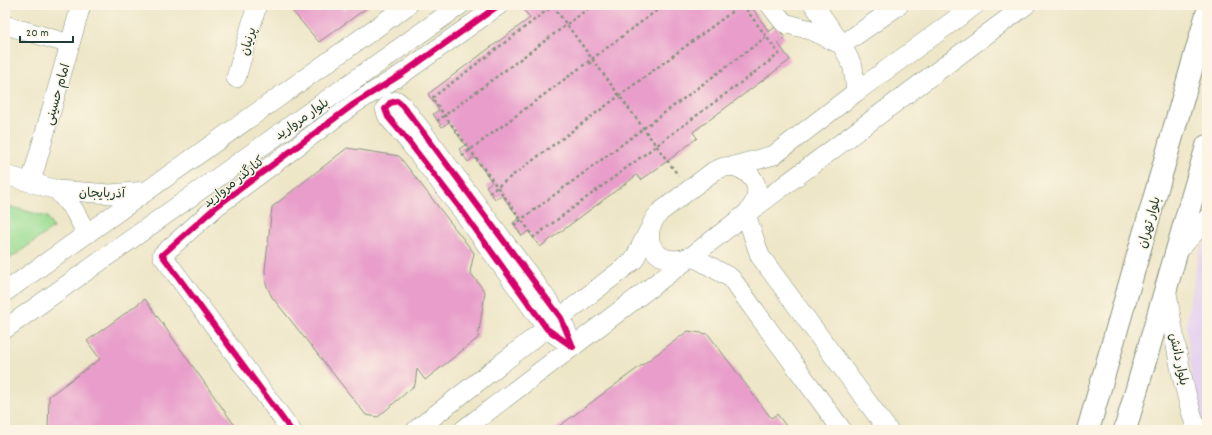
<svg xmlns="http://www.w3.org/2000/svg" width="1212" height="435" viewBox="0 0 1212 435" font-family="Dekko,'Playpen Sans Arabic',sans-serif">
  <rect width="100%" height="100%" fill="#fcf5e5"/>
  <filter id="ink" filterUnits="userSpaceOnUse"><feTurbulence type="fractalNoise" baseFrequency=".025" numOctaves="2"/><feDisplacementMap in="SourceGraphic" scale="8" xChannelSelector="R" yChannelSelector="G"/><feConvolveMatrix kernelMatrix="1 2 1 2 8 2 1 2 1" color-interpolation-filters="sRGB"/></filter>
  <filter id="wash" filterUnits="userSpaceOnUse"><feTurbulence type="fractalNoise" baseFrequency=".012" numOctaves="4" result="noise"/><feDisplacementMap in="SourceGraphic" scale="16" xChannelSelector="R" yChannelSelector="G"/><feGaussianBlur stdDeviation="0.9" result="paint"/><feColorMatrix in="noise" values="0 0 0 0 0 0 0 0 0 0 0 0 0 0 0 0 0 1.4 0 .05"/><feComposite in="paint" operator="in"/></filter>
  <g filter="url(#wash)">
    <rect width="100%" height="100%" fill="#ede6c7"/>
    <path fill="#e6d3f0" d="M1207,238V430H1203L1196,408L1186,324L1195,271L1200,251Z"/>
    <path fill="#9dde95" stroke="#5e8e64" d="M5,205L47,217L53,228L5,262Z"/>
    <g id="blocks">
      <path fill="#e89dca" d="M294,5H310L313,9L321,5H340L345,10L352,5H371L319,42L292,11Z
        M531,5H752L751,6L769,32L776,26L785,38L778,43L790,60L693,132L697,138L669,160L641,180L637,175L540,247L528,231L522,236L513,223L519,218L502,195L495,199L486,186L492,182L474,157L468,162L463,155L459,149L465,145L449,122L442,127L438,121L433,114L439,110L428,94L530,18L524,10Z
        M347,148L399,156L474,253L470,272L485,292L478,338L425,380L417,369L415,385L378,417L366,415L272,297L266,284L265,270L272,207Z
        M145,299L238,430H48L49,396L100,359L87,341Z
        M688,331L708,334L771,418L777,414L789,430H554Z"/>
    </g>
  </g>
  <g filter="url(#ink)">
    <use href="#blocks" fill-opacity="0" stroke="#86927e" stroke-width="1"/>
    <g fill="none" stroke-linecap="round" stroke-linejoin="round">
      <defs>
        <path id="minor" d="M770,5L784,23L811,30L842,45L899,5
          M814,5L842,45L853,67L856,92
          M5,25L70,44
          M236,78L257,5
          M397,101L403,106L423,132L561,318L573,347L547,329L463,212L409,142L388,117L385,109L390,103Z
          M734,166C759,175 764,195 746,214L692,256C658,271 635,239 660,212L714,171L724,167Z
          M734,166L774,155L856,92L975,5
          M5,175L57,190L110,194L147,191
          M31,182L81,5
          M57,190L74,210L87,234
          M1175,254L1207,219
          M1166,287C1174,335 1181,384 1197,430
          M5,292L408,5
          M5,329L460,5
          M291,430L162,255L217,206L354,104L402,74L499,5
          M416,430L634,260L649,230
          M463,430L692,256L731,278L842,430
          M888,430L760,256L746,214L1026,5"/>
        <path id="major" d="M1088,430L1207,14
          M1125,430L1207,146"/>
      </defs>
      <use href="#minor" stroke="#86927e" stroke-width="20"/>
      <use href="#major" stroke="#86927e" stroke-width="24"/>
      <path stroke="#86927e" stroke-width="2.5" stroke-dasharray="3 3" stroke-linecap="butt" d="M554,5L432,98L534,237L779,54L743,5
        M553,6L678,175
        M589,62L593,67
        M437,121L593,5
        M462,156L664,5
        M489,193L741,5
        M514,225L766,37"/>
      <use href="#minor" stroke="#fff" stroke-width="19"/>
      <use href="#major" stroke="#fff" stroke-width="22"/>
      <defs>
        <path id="cycleway" d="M397,101L403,106L423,132L561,318L573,347L547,329L463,212L409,142L388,117L385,109L390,103Z
          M291,430L162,255L217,206L354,104L402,74L499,5"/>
      </defs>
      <use href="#cycleway" stroke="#fcf5e5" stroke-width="8"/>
      <use href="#cycleway" stroke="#d6006c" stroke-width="6"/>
    </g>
  </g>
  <g text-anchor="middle" stroke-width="3" stroke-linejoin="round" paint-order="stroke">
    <g font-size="13" fill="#1f3d34" stroke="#fcf5e5">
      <text transform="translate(247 41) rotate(-74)" y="5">پرنیان</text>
      <text transform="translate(56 94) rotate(-74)" y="5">امام حسینی</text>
      <text transform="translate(301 118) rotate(-35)" y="5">بلوار مروارید</text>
      <text transform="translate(233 181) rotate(-38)" y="5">کنارگذر مروارید</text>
      <text transform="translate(102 192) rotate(1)" y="5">آذربایجان</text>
      <text transform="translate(1148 222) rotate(-74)" y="5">بلوار تهران</text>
      <text transform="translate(1180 359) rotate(78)" y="5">بلوار دانش</text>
    </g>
  </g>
  <rect width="1212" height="435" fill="none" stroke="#fcf5e5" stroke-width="20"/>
  <path d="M20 36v6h53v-6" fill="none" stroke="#1f3d34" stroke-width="2"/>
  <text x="26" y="36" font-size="12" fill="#1f3d34" stroke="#fcf5e5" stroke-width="3" paint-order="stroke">20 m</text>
</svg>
